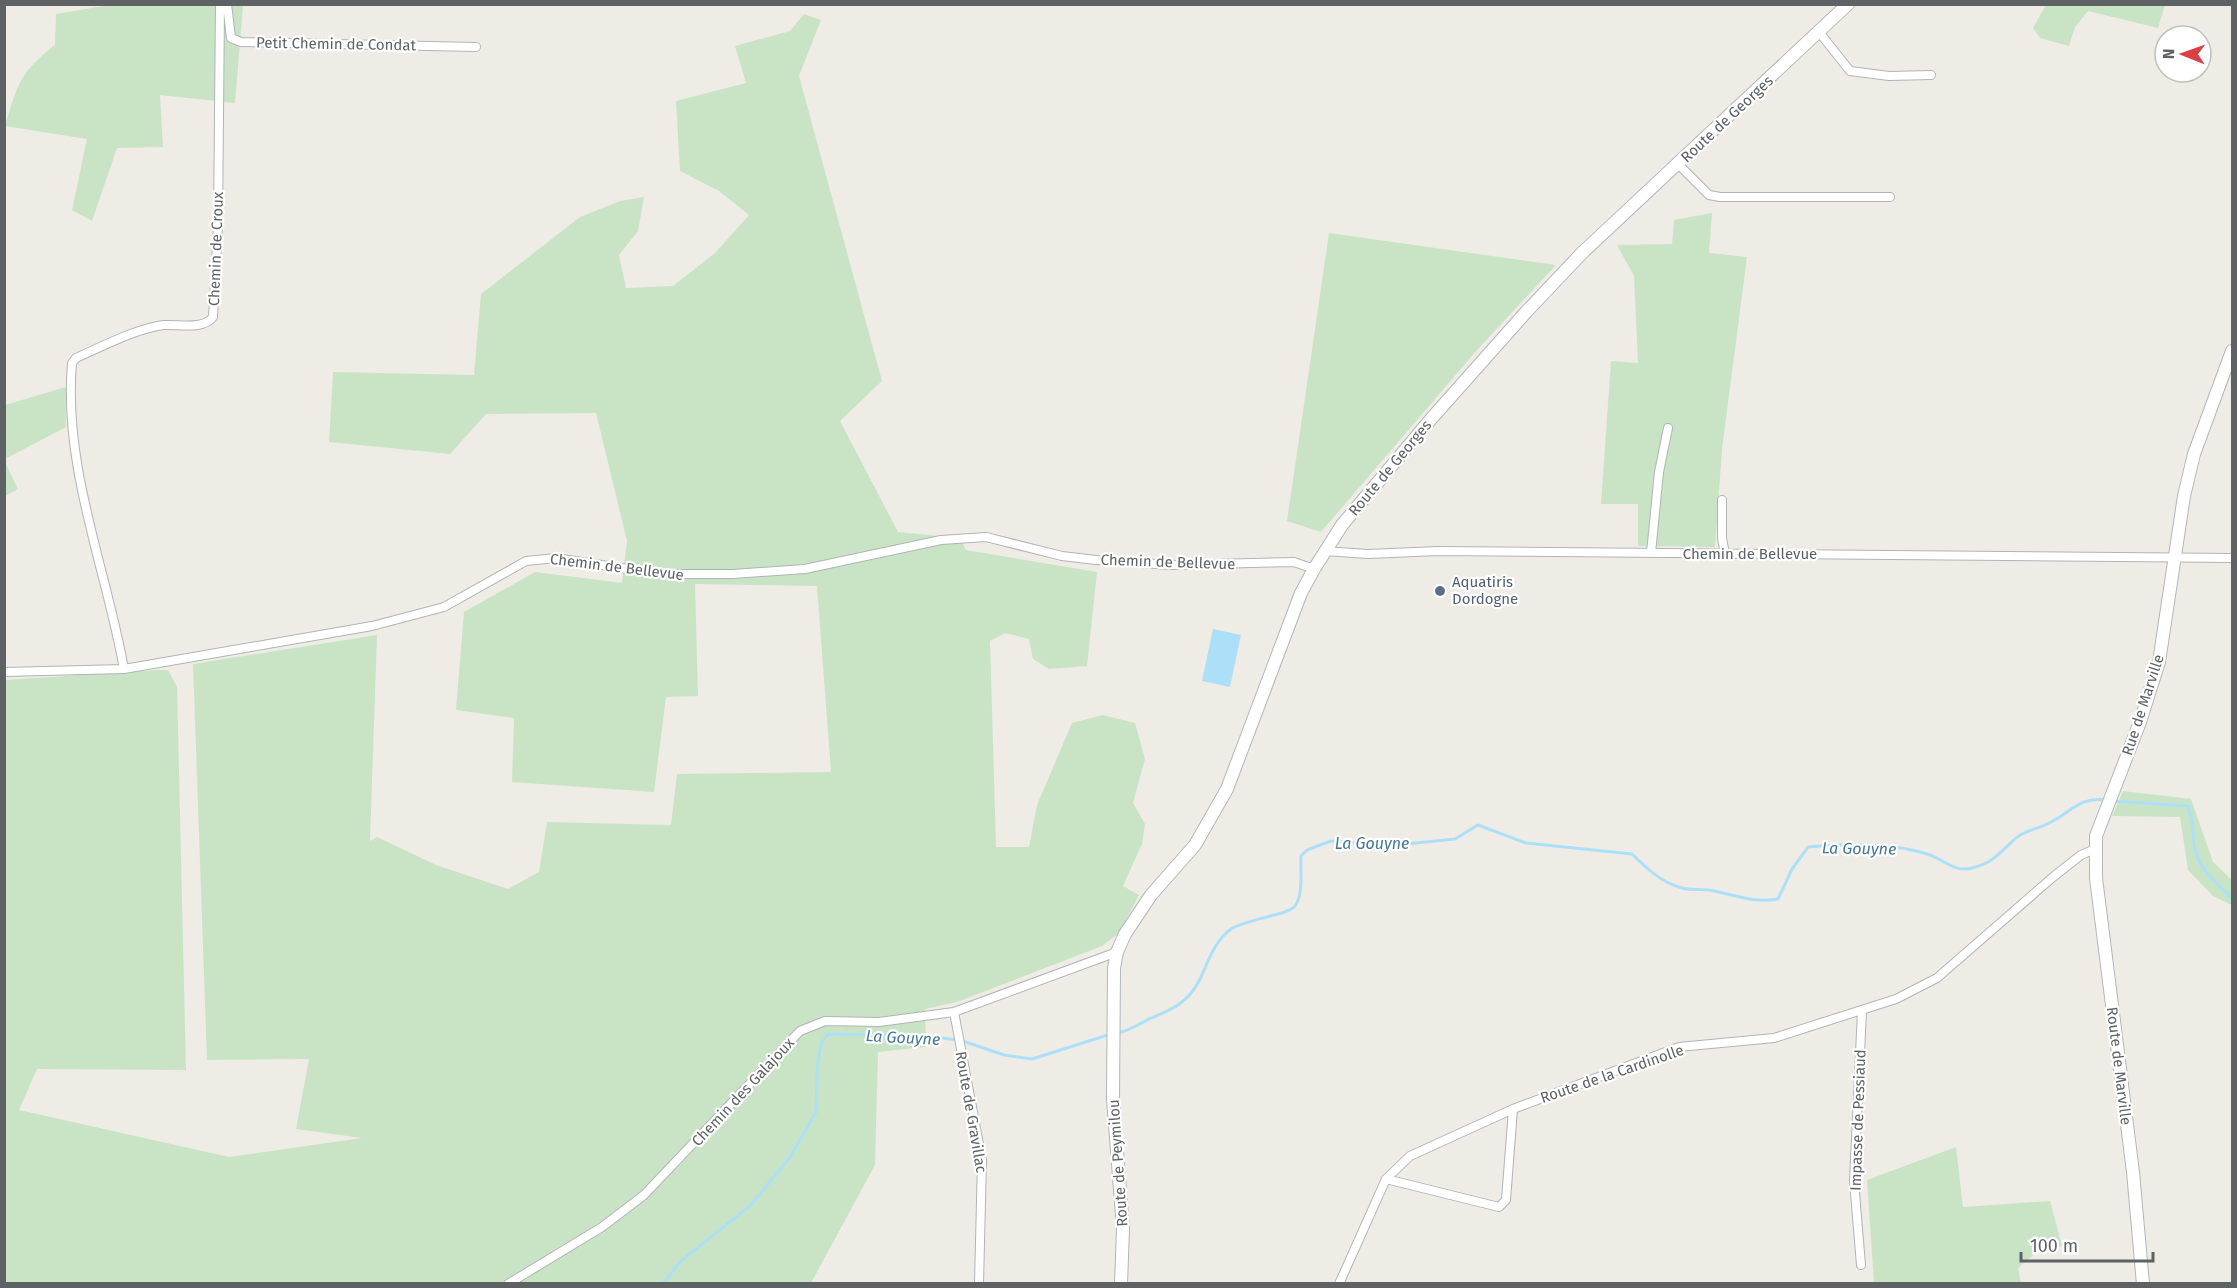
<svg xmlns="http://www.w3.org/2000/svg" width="2237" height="1288" viewBox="0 0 2237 1288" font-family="'Fira Sans',sans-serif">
  <rect width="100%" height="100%" fill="#efece6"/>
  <path fill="#c8e4c5" d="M110,5H243L235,103L160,95L163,147L117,148L92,221L72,210L87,139L5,126C18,84 19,73 55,45L56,14Z
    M2046,5V4L2165,5L2158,28L2088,11L2075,27L2069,46L2040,38L2033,28Z
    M804,14L821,20L799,76L882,381L840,421L898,532L960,538L966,550L1097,572L1087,666L1049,669L1033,659L1029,639L1005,633L990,641L996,847H1029L1037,805L1072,723L1103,715L1135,723L1145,759L1133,803L1145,824L1142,844L1123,886L1139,895L1119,933L1102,946L957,1002L925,1009L926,1047L878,1052L875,1165L811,1283L5,1284V680L157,670H168L177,687L186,1070L37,1069L19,1110L229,1157L362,1138L296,1129L309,1059L207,1060L193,664L377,635L370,841L377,837L436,865L508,889L539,872L547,822L671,825L677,774L831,772L817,586L695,584L698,696L666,697L654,792L512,782L514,718L456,710L464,612L535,572L622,583L627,541L596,413L486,414L450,454L329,442L333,372L474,375L481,294L580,217L620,201L644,197L638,231L619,255L626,288L673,286L715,253L749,215L719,191L680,171L676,101L746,83L735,46L790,31Z
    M1712,213L1709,253L1747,257L1722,449L1715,547L1638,546V504H1601L1611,361L1638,363L1634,276L1617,245L1672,244L1674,220Z
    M1329,233L1556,265L1478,349L1321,532L1287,521Z
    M66,387V427L5,459V405Z
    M5,462L18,489L5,496H4Z
    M2123,791L2191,799L2213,862L2232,880V905L2213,896L2188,870L2180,817L2112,816Z
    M1956,1147L1963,1207L2050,1201L2062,1246L2037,1252L2018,1268L2021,1283H1874L1867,1180Z"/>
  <path fill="#ace0f9" d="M1213,629L1241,635L1230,687L1202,681Z"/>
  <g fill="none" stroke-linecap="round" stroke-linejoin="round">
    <path stroke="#ace0f9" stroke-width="3" d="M2112,801L2188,806C2193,819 2193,830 2194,844C2197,868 2215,882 2232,898
      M1118,1033C1128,1031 1138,1025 1147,1020C1170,1010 1188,1004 1200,979C1208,962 1215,940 1231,929C1246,919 1289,915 1295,906C1304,893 1300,871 1301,856L1307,850L1331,841L1396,845L1455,839L1478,825L1526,843L1632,854C1646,868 1662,883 1682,888C1692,891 1704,888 1714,891C1737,896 1755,903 1778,899L1792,869L1808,847C1847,843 1893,842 1930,855C1944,860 1956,873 1972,868C1995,862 1999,853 2016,838C2025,830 2039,829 2049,823C2070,813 2080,796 2106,800
      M662,1284L682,1260L750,1206L790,1157L816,1112L817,1070L821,1044L828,1034L929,1036L963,1041L1004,1055L1032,1059L1111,1034"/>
    <defs>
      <path id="street" d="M227,4L231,38L241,42L476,47
        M1819,32L1850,71L1889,76L1931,75
        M1678,164L1709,195L1720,197H1890
        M1722,500V538L1725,554
        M1324,551L1368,554L1438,551L2232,558
        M1651,553L1659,472L1668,428
        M124,669C106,568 63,467 72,363L76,358C101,347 137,328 164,325C179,324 203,330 213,317L218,225L220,4
        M4,672L124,669L372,626L444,607L526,561L556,558L660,574H733L805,569L941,540L986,537L1062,556L1096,560L1172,565L1294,562L1314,569
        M954,1012L982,1160L979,1284
        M1386,1179L1499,1207L1506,1200L1513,1109
        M1861,1265L1854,1181L1862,1011
        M508,1284L602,1227L644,1195L800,1031L825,1021L879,1022L954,1012L1117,952
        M1339,1284L1386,1179L1410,1156L1513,1109L1679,1047L1774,1038L1896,999L1937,978L2053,877L2081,855L2095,849"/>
      <path id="secondary" d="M1121,1284L1123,1229L1113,1099L1114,968L1117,952L1125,934L1151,895L1195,845L1227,789L1301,593L1314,569L1342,525L1431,419L1527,311L1582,253L1848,4
        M2143,1284L2133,1172L2096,878V836L2140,722L2159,662L2184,496L2194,454L2232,351"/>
    </defs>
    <use href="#street" stroke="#b1b4b7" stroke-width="10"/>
    <use href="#secondary" stroke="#b2b6ba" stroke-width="14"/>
    <use href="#street" stroke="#fff" stroke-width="8"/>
    <use href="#secondary" stroke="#fff" stroke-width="12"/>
  </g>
  <circle fill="#5c6f8a" stroke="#fff" stroke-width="2" cx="1440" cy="591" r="6"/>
  <g text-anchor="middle" stroke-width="4.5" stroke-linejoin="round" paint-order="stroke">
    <g font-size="15" fill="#5e6265" stroke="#fff">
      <text transform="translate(336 44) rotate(1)" y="5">Petit Chemin de Condat</text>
      <text transform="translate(1727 119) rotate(-43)" y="5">Route de Georges</text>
      <text transform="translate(216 249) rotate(-88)" y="5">Chemin de Croux</text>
      <text transform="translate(1390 468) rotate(-50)" y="5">Route de Georges</text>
      <text x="1750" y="559">Chemin de Bellevue</text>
      <text transform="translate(1168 562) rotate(2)" y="5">Chemin de Bellevue</text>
      <text transform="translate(617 567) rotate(7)" y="5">Chemin de Bellevue</text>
      <text transform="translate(2143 705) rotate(-72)" y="5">Rue de Marville</text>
      <text transform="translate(2119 1066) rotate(83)" y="5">Route de Marville</text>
      <text transform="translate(1612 1074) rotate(-19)" y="5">Route de la Cardinolle</text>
      <text transform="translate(743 1092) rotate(-47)" y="5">Chemin des Galajoux</text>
      <text transform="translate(971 1112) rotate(80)" y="5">Route de Gravillac</text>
      <text transform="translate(1858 1120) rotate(-88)" y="5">Impasse de Pessiaud</text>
      <text transform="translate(1118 1163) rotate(-94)" y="5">Route de Peymilou</text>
    </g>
    <g font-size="15" fill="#4e5e75" stroke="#fff" text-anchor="start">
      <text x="1452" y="587">Aquatiris<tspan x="1452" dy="17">Dordogne</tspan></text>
    </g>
    <g font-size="16" font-style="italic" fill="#43779a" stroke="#fff">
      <text x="1372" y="849">La Gouyne</text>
      <text transform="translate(1859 848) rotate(1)" y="6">La Gouyne</text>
      <text transform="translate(903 1037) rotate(3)" y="6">La Gouyne</text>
    </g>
  </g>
  <rect width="2237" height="1288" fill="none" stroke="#5e6265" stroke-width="12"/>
  <g transform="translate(2183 54) rotate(271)"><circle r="28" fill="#ffffff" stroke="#bfc0c1" stroke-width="1.5"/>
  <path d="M0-4.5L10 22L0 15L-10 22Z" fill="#dd3e43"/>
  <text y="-9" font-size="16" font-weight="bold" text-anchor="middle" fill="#5e6265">N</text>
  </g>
  <path d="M2021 1252v9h132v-9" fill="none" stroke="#5e6265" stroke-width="3"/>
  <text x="2030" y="1252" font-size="18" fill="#5e6265" stroke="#ffffff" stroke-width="4.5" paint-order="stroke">100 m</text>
</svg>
